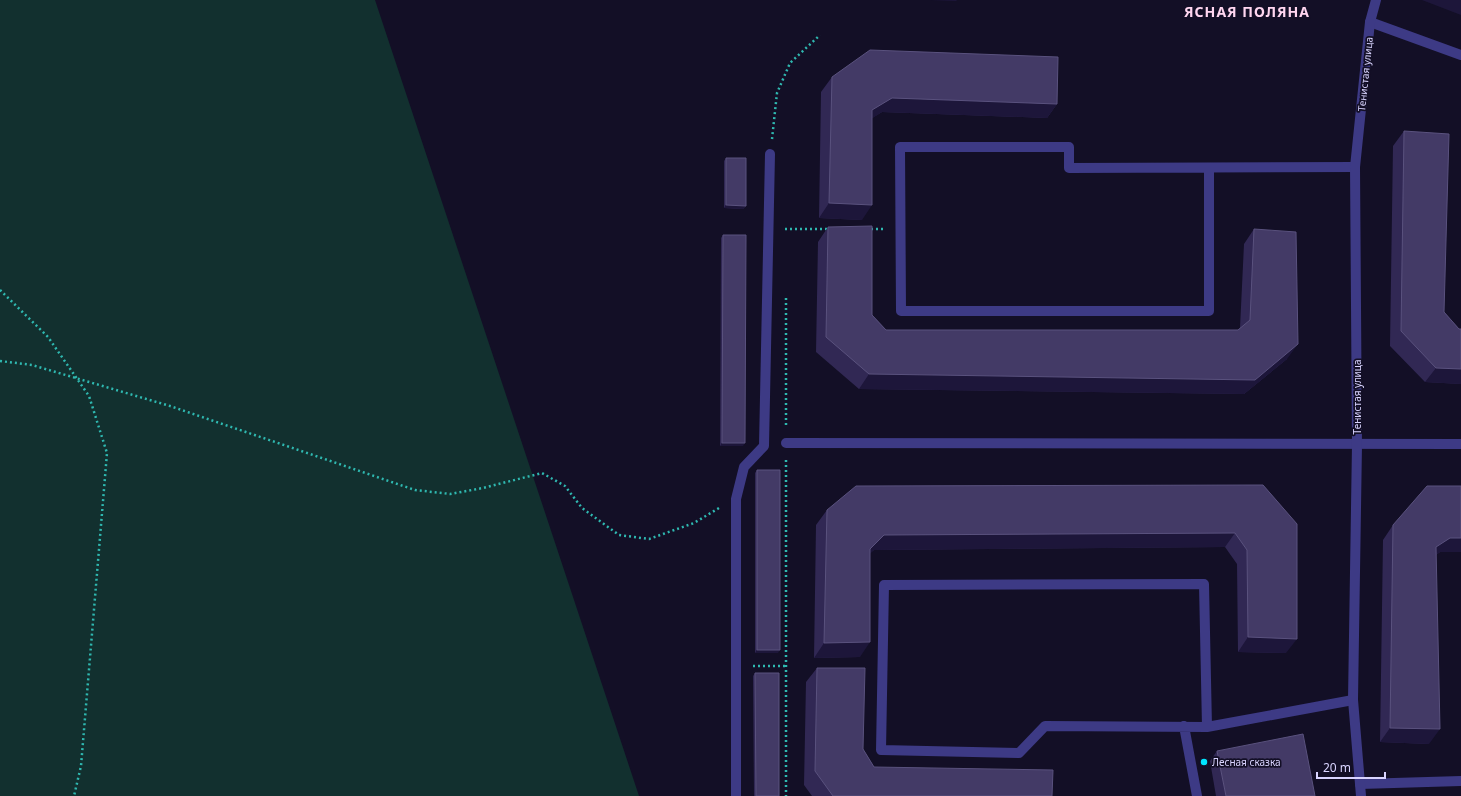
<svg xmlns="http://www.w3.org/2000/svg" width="1461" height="796" viewBox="0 0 1461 796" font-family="'Noto Sans',sans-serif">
  <rect width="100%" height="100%" fill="#130f26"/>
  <path fill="#12302f" d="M0,0H375L639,796H0Z"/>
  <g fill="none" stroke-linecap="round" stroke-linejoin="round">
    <path stroke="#2fb8b0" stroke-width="2.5" stroke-dasharray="2 3" stroke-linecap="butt" d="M772,139L777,93L790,63L820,35
      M785,229H830
      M871,229H884
      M0,290L48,337L89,396L107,453L81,766L74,796
      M786,298V427
      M0,361L32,365L170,406L415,490L450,494L483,488L542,473L565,486L582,508L619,535L649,539L694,523L719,508
      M786,460V796
      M753,666H786"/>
    <path stroke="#3d3a85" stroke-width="10" d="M1370,22L1461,55
      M1209,168V311H901L900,147H1069V168L1355,167
      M786,443L1461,444
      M1184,726L1197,796
      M1207,727L1204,584L884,585L881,750L1019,753L1045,726L1207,727L1353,700
      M1360,784L1461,781
      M736,796V499L744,467L764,446L770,154"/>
    <path stroke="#3d3a85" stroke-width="10" d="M1361,796L1353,700L1357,444L1355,167L1370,22L1376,0"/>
  </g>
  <path fill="#312854" d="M832,77L1057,104L1047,118L882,112L872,118L862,220L819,218L821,92Z
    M1404,131L1444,312L1459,329L1461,384L1425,382L1390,346L1393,146Z
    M726,158L746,206L743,209L724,208V161Z
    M828,227L872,315L886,330H1238L1240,328L1244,244L1254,229L1287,359L1244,394L859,389L816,352L818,242Z
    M723,235L743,446H720L721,238Z
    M757,470L778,653H755V473Z
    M1263,485L1286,653L1238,652L1237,564L1225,547L874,550L870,553L860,657L814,658L816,525L827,510Z
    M1461,486V552H1440L1436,555L1429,744L1380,742L1383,540L1393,525Z
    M817,668L863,749L874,767L1052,796H812L804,785L806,682Z
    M755,673L779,796H754L753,676Z
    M1217,751L1315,796H1216L1210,761Z"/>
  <path fill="#1d163a" d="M931,0H957L956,1Z
    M1422,0H1461V15Z
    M892,98L1057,104L1047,118L882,112L862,125L872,110Z
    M829,203L872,205L862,220L819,218Z
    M726,205L746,206L743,209L724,208Z
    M1298,344L1287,359L1244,394L859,389L869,374Z
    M1436,368L1461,369V384L1425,382Z
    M722,443H745L743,446H720Z
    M1235,533L1225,547L874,550L860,563L870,549L884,535Z
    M1450,538H1461V552H1440L1426,562L1436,547Z
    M1248,637L1297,639L1286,653L1238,652Z
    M870,642L860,657L814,658L824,643Z
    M757,650H780L778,653H755Z
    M1390,728L1440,729L1429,744L1380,742Z"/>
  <path fill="#433a66" stroke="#5a527e" d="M870,50L1058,57L1057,104L892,98L872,110V205L829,203L832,77Z
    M1404,131L1449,134L1444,312L1459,329H1461V369L1436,368L1401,331Z
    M726,158H746V206L726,205Z
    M872,226V315L886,330H1238L1250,320L1254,229L1296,232L1298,344L1255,380L869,374L826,337L828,227Z
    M723,235H746L745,443H722Z
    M757,470H780V650H757Z
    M1263,485L1297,524V639L1248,637L1247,550L1235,533L884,535L870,549V642L824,643L827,510L856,486Z
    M1427,486H1461V538H1450L1436,547L1440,729L1390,728L1393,525Z
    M817,668H865L863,749L874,767L1053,770L1052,796H833L815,771Z
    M755,673H779V796H756Z
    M1303,734L1315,796H1226L1217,751Z"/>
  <circle fill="#00e5ff" stroke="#130f26" stroke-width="1.5" cx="1204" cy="762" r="4"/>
  <g text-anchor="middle" stroke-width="3.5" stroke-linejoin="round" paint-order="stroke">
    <g font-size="10" fill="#d9d4ff" stroke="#130f26">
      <text transform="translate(1365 74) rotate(-84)" y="4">Тенистая улица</text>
      <text transform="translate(1357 397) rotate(-90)" y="4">Тенистая улица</text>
    </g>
    <g font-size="10" fill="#d9d4ff" stroke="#130f26" text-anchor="start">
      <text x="1212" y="766">Лесная сказка</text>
    </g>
    <g font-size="14" font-weight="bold" letter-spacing="1" fill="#ffd6f0" stroke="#130f26">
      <text x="1247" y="17">ЯСНАЯ ПОЛЯНА</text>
    </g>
  </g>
  <path d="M1317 772v6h68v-6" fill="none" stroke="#d9d4ff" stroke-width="2"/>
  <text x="1323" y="772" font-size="12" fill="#d9d4ff" stroke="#130f26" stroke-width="3" paint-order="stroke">20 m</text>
</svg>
